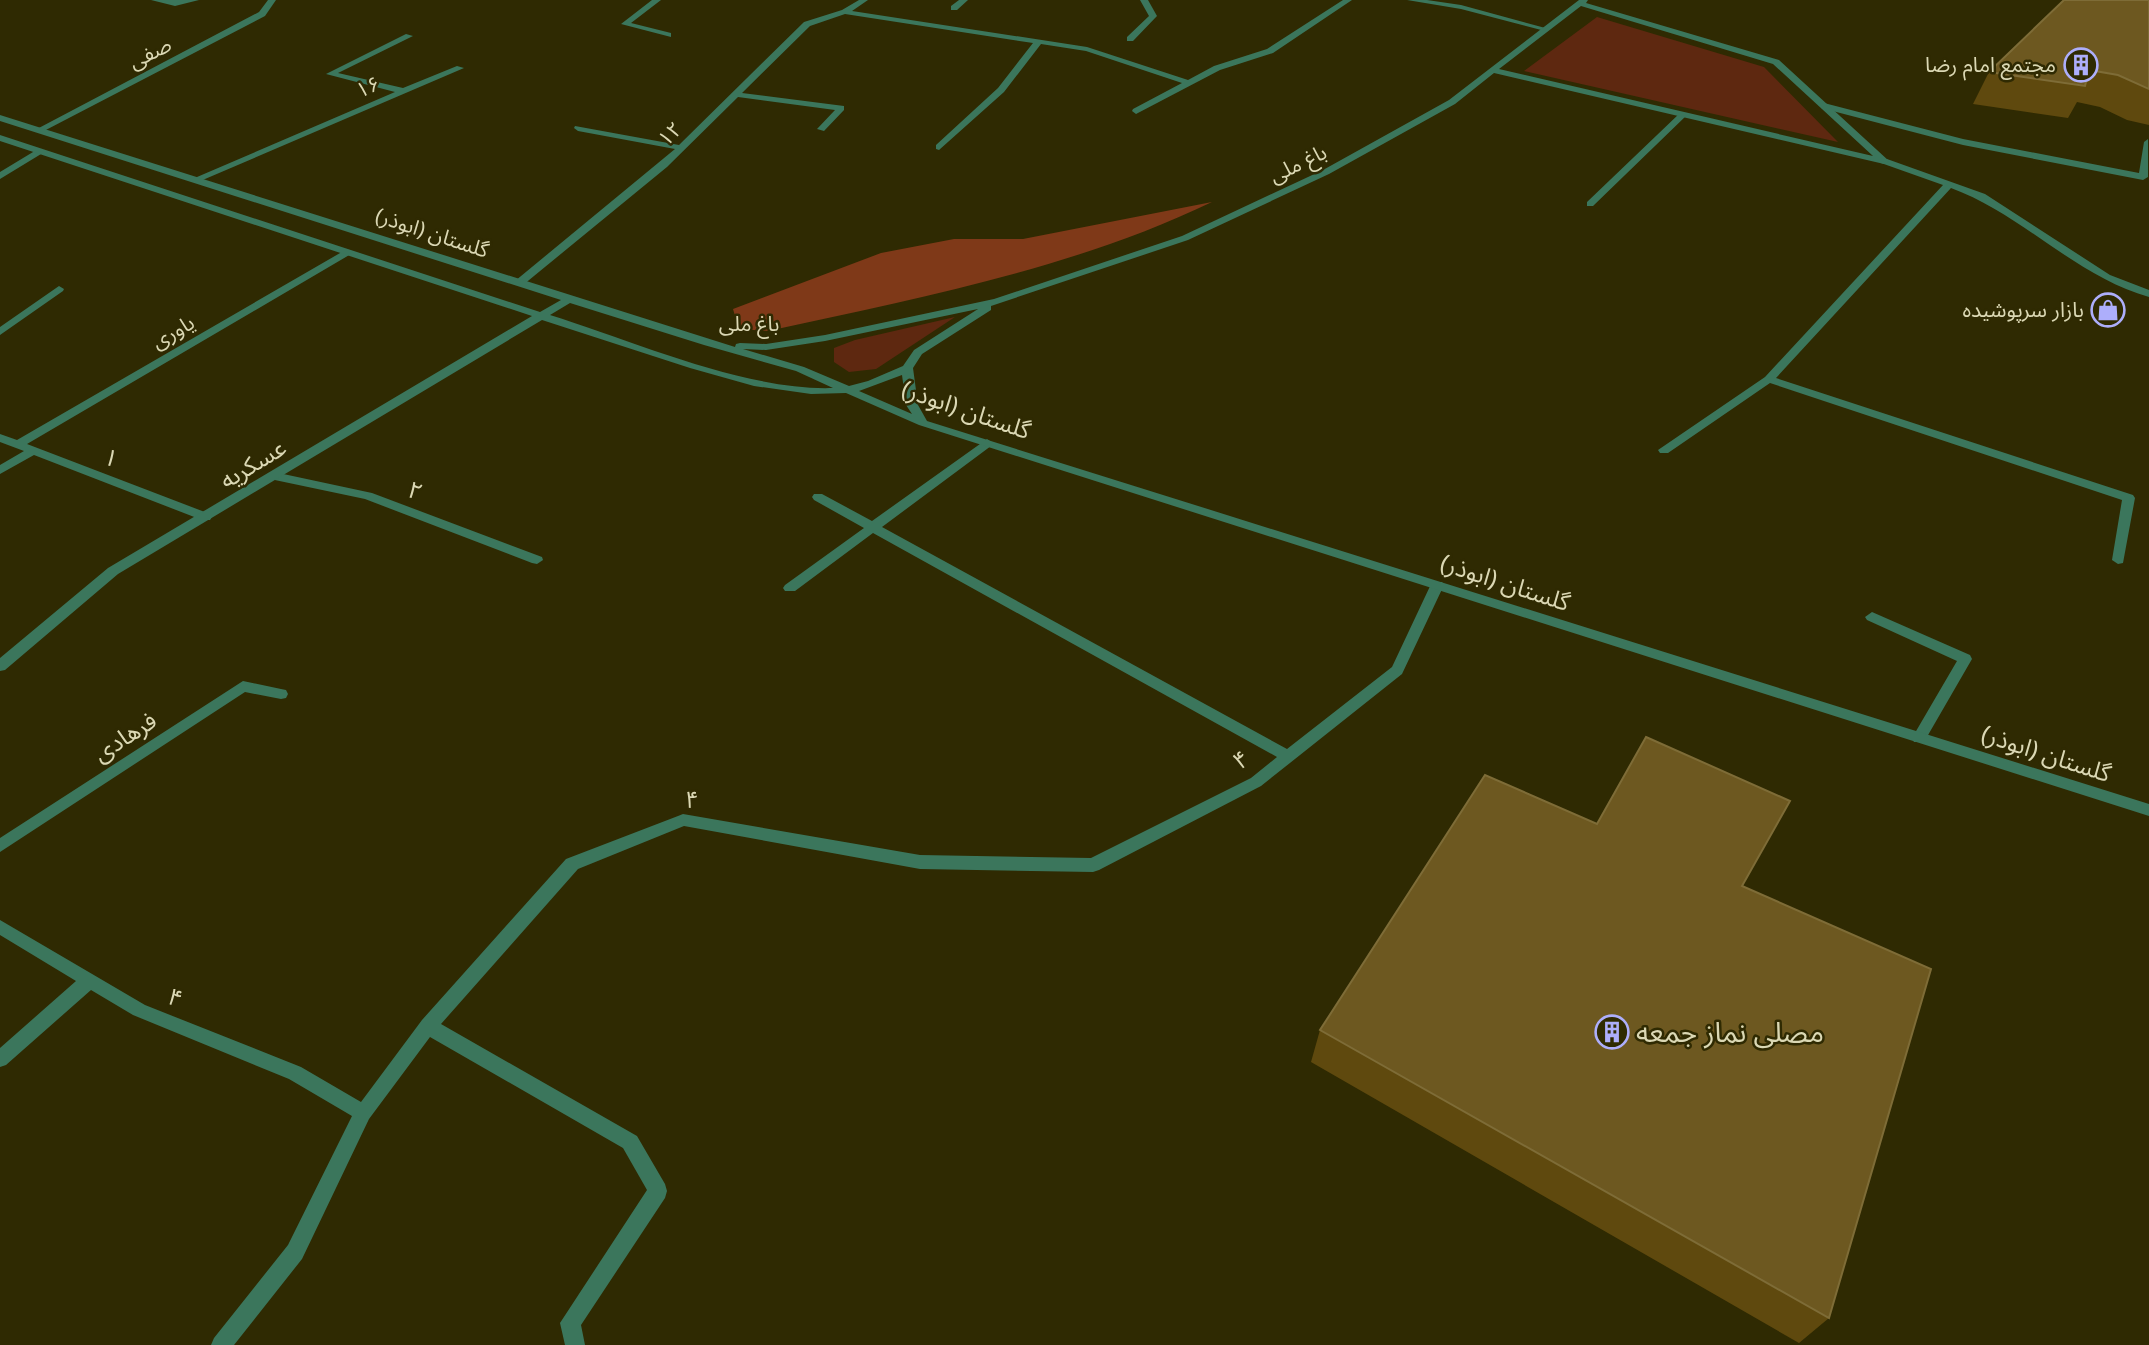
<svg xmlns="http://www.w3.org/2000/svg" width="2149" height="1345" viewBox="0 0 2149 1345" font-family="'Noto Sans','Noto Sans Arabic',sans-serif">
  <rect width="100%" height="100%" fill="#2f2a02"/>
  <path fill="#5e2810" d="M1597,17L1764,67L1838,142L1524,71Z
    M955,317L876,369L849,372L834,362V348L855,340Z"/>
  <path fill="#7f3918" d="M1212,202C1073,269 917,298 768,331L739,329L733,309L881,253L954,239H1023Z"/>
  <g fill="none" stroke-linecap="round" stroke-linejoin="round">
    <path fill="#3b765c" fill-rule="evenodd" d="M151,0H199L175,6Z
      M268,0H276L265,16L42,132L35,130L259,12Z
      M652,0H661L631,23L671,33V37L621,24Z
      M859,0H868L852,11L1087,47L1188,80L1214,66L1267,49L1343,0H1352L1273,53L1220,70L1136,114L1132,111L1133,109L1182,83L1086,51L1041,44L1004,92L939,150L936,149V145L998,88L1033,43L845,14L810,26L742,93L844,106V110L824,131L817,129L835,110L738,97L667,167L523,285H515V281L675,149L578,131L574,128L575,126L679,145L804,22L842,10Z
      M959,0H968L957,10H951V6Z
      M1140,0H1148L1157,16L1133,41H1127V37L1149,16Z
      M1407,0H1427L1461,5L1549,29L1545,31L1461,9Z
      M406,34L413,36L338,73L403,88L457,66L464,68L198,182L190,180L395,92L326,74Z
      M1824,103L1963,139L2139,173L2144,142L2148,139V177L2143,180L1963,145L1821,108V104Z
      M1680,113L1687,115L1593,206H1587V202Z
      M38,149L46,151L0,179V172Z
      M1881,159H1887L1985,194L2110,275L2149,290V297C2075,276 2022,214 1951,188L1776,378L2133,495L2135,498L2123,563L2118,564L2112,560L2122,500L1770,383L1668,453H1660L1658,450L1765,377L1943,185L1881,163Z
      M347,249L352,252L351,254L27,444L210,514L212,517L210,520H202L34,455L0,474V465L24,451L0,442V434L17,440Z
      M59,286L64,289L63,291L0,335V327Z
      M987,439L993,443L991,446L882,527L1287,749L1392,667L1432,582H1442L1444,585L1402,674L1261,786L1099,870L1093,872L920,869L684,826L578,869L441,1024L637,1136L665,1184L667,1191L665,1198L581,1325L585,1345H565L560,1323L647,1190L623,1148L430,1037L369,1119L302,1259L234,1345H211L214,1338L288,1245L352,1116L289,1079L133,1015L91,990L6,1065L0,1067V1048L76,981L0,935V920L145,1005L301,1067L361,1102L422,1020L566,859L678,816L683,814L920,855L1091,858L1251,778L1277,757L873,533L795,591H785L783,588L785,585L864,528L814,500L812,497L814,494H822L872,521Z
      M274,472L372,493L542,557L543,560L537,564L532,563L365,499L270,479L268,476Z
      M1872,612L1970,655L1972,659L1924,742H1914L1912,738L1957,661L1867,620L1865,617Z
      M243,681L281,689L286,690L288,694L286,698L281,699L245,692L0,852V838Z"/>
    <path fill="#3b765c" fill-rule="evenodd" d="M1579,0H1588L1586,3L1779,60L1889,161L1884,164L1494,73L1455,104L1329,174L1188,240L991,306V310L922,354L913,368L918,405L927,421L2149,804V816L919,425L846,393L811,394L754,386L690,368L542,320L118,574L5,670L0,671V658L108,568L532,316L0,141V135L540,312L561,300L0,121V115L735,347L736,344L740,343L766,344L825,335L994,299L1182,236L1323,170L1449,100ZM1581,6L1773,64L1873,156L1499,69ZM570,303L704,345L796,371L833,388C745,391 634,341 550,315ZM978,309L914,350L903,366L868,381L849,386L804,367L743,349L766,350L825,341ZM902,375L906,405L912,414L859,391Z"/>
  </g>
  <path fill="#5f490e" d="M2149,0V125L2127,120L2100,107L2077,102L2068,118L1973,104L1989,72Z
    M1597,824L1742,886L1829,1318L1799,1343L1311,1062L1320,1030Z"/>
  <path fill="#6d5820" stroke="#7e6c37" stroke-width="2" d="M2064,0H2149V89L2118,75L2089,70L2085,86L1989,72Z
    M1646,737L1790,801L1742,886L1931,969L1829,1318L1320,1030L1485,775L1597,824Z"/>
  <defs>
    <symbol id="building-ring" viewBox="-11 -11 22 22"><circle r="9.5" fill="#2f2a02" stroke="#adaefb" stroke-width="1.5"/><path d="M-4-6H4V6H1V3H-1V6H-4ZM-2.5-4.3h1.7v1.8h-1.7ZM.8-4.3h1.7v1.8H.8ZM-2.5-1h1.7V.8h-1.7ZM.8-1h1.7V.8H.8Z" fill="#adaefb"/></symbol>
    <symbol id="shop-ring" viewBox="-11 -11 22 22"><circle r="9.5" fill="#2f2a02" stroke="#adaefb" stroke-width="1.5"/><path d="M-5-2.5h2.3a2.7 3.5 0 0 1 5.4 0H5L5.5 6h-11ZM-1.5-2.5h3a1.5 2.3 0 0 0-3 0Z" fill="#adaefb"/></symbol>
  </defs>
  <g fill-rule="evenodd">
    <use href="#building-ring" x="2062" y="46" width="38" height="38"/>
    <use href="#shop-ring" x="2089" y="291" width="38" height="38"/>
    <use href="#building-ring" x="1593" y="1013" width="38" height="38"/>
  </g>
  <g text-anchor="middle" stroke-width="5" stroke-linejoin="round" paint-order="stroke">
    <g font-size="21" fill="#dbd8b4" stroke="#2f2a02">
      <text transform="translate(150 53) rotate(-27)" y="7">صفی</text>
      <text transform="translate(368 87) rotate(-23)" y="7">۱۶</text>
      <text transform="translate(670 134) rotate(-45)" y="7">۱۲</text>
      <text transform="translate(1298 164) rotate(-26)" y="7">باغ ملی</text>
      <text transform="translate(432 233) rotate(18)" y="7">گلستان (ابوذر)</text>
      <text x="749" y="331">باغ ملی</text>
      <text transform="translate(173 332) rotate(-30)" y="7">یاوری</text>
    </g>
    <g font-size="21" fill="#dbd8b4" stroke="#2f2a02" text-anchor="end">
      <text x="2056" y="72">مجتمع امام رضا</text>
      <text x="2084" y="317">بازار سرپوشیده</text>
    </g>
    <g font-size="24" fill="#dbd8b4" stroke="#2f2a02">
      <text transform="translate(966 410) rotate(19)" y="8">گلستان (ابوذر)</text>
      <text transform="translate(111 458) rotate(21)" y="8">۱</text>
      <text transform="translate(253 464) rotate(-31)" y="8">عسکریه</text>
      <text transform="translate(415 491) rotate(21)" y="8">۲</text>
      <text transform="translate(1505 583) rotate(18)" y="8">گلستان (ابوذر)</text>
      <text transform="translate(125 737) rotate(-33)" y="8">فرهادی</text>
      <text transform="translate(2046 754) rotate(18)" y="8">گلستان (ابوذر)</text>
      <text transform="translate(1241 760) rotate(-32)" y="8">۴</text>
      <text transform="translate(692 800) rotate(2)" y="8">۴</text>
      <text transform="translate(175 998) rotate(22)" y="8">۴</text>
    </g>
    <g font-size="28" fill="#dbd8b4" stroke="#2f2a02" text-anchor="start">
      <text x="1636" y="1042">مصلی نماز جمعه</text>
    </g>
  </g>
</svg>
